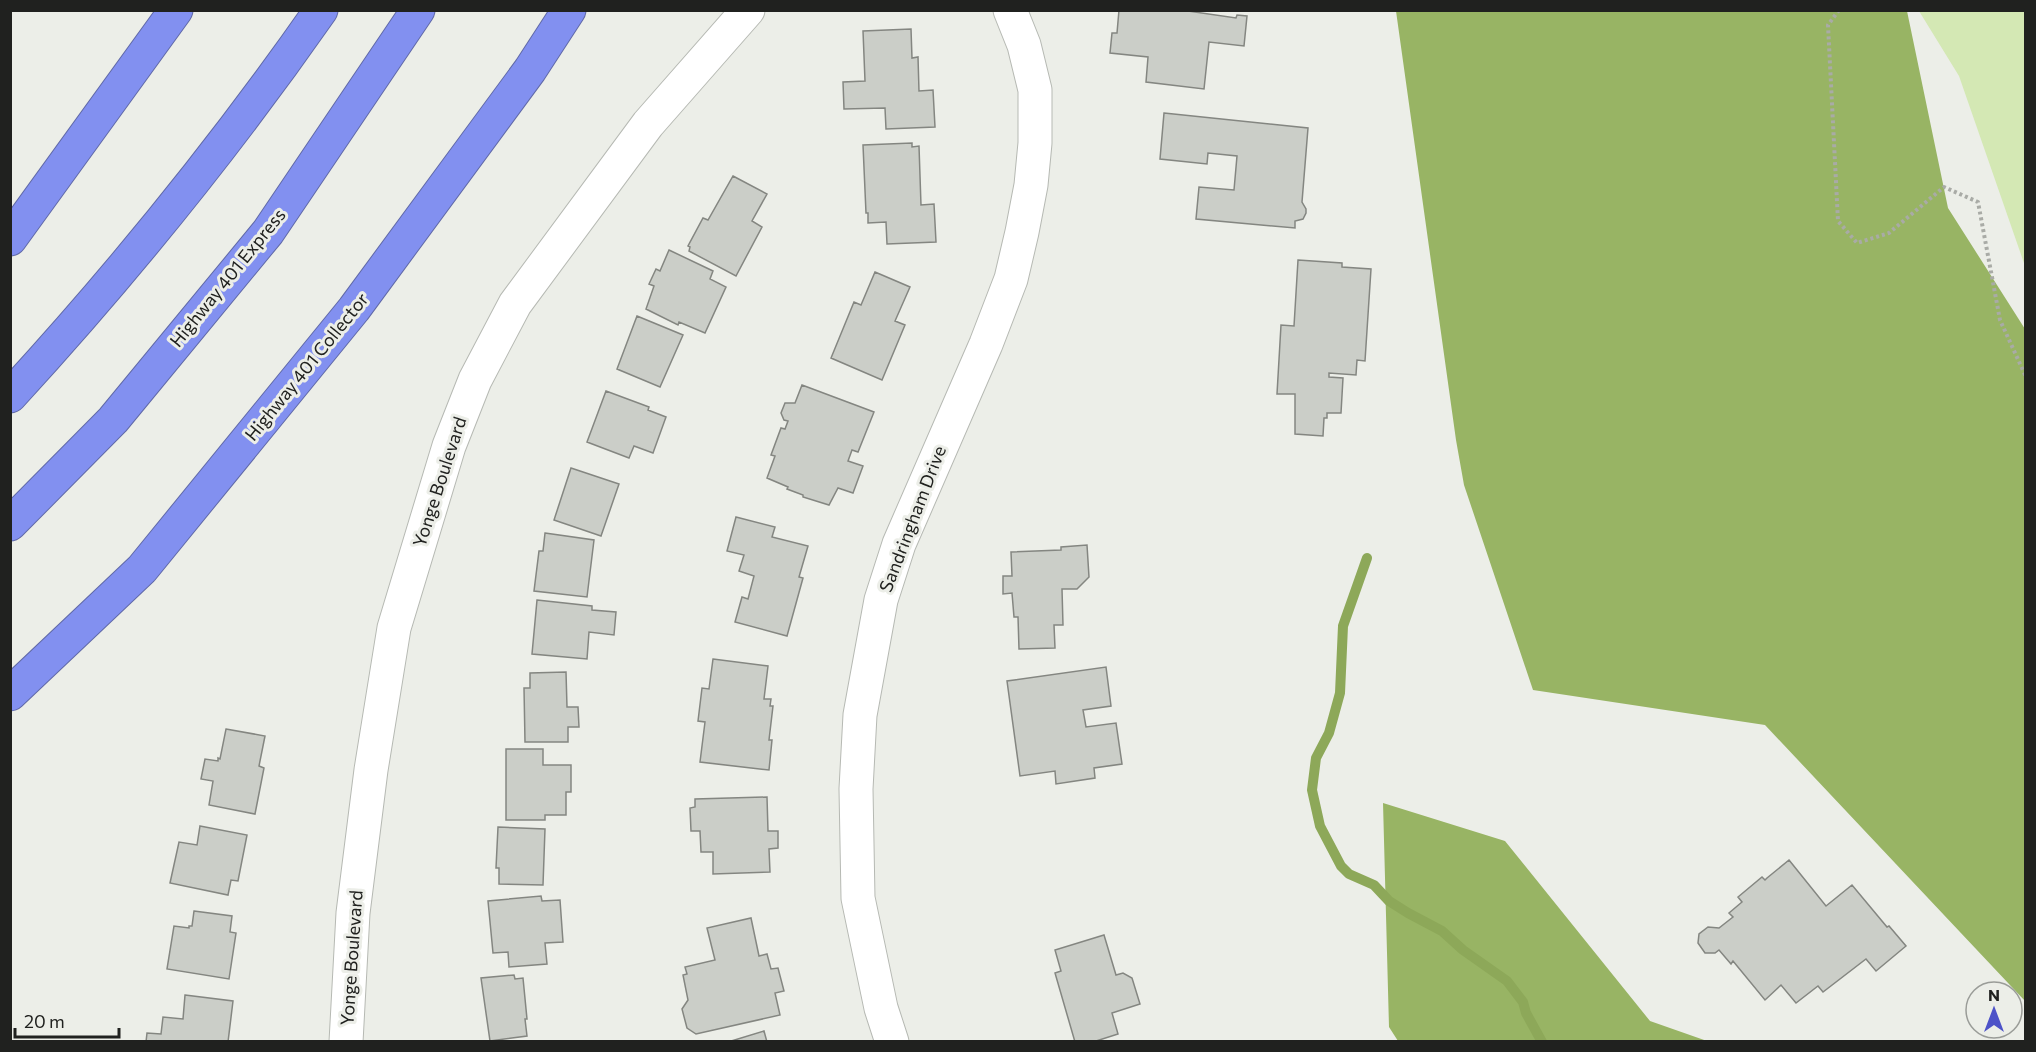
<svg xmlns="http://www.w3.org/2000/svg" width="2036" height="1052" viewBox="0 0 2036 1052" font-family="Commissioner,sans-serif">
  <rect width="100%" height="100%" fill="#eceee8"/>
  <path fill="#d4e8b4" d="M1919,11H2025V266L1959,76Z"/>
  <path fill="#98b464" d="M1396,11H1907L1948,208L2025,329V1001L1765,725L1533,690L1464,485L1456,440Z
    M1383,803L1505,841L1650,1021L1707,1041H1398L1389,1027Z"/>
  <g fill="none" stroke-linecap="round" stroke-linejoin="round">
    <path stroke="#8da859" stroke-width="10" d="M1367,558L1343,626L1340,693L1329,733L1316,758L1312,790L1320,826L1341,866L1349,874L1374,885L1389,901L1408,913L1442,931L1463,950L1507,981L1523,1002L1526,1013L1542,1042"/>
  </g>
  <path fill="#cbcec8" stroke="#848681" stroke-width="1.5" d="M1119,10H1181L1236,18L1237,15L1247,16L1244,46L1209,42L1204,89L1146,82L1148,57L1110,53L1112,33H1117Z
    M911,29L912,58L918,57L919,91L933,90L935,127L886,129L885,108L844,109L843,82L865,81L863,31Z
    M1164,113L1308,128L1302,202L1306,209V213L1303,219L1295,221V228L1196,219L1199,187L1234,190L1237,156L1208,153L1207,164L1160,159Z
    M912,143V147L919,146L921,205L934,204L936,242L887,244L886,222L868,223V213H866L863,145Z
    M733,176L767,194L752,221L762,227L736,276L689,251L690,247L688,246L703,218L708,220Z
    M669,250L713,271L710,279L726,287L705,333L679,322L678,325L646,309L654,286L649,284L656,269L660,271Z
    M1298,260L1342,263V267L1371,269L1365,361L1357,360L1356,375L1329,373V377L1343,378L1341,413H1327V418H1324L1323,436L1295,434V394H1277L1281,325L1294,326Z
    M875,272L910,287L895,321L905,325L882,380L831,358L854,302L861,305Z
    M637,316L683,335L660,387L617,369Z
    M802,385L874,412L858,452L852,450L848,461L863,466L853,493L838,488L829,505L803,497V495L787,489L788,487L767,478L775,456L771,455L781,428L785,429L788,421L784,420L781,413L785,403H795Z
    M606,391L649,407L648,410L666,417L653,453L634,446L629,458L587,442Z
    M571,468L619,484L601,536L554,520Z
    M736,517L775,527L772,537L808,546L799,577L803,578L787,636L735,622L742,597L748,599L754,576L739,571L744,555L727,551Z
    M545,533L594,540L587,597L534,591L539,551H543Z
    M1087,545L1089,577L1077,589H1062L1063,625H1054L1055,648L1019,649L1018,617H1014L1012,593L1003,594V576H1012L1011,552L1061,550V547Z
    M537,600L592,606V610L616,612L614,635L589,632L587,659L532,654Z
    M713,659L768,666L764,699H771L770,706H773L769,740H772L769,770L700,762L705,722L698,721L702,688L709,689Z
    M1106,667L1111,706L1083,710L1086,727L1116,723L1122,764L1094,768L1095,778L1056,784L1055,771L1020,776L1007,681Z
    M566,672L567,707H578L579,727H568V742H525L524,688H530V673Z
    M226,729L265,736L259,766L264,768L255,814L209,805L213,781L201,779L205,759L218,761V758L220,759Z
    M506,749H543V765H571V792H566V815H545V820H506Z
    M767,797L768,831H778V848L769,849L770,872L713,874V852H701L700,831H691L690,808L695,807V799Z
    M200,826L247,835L238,881L231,880L228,895L170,883L179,842L197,845Z
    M498,827L545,829L543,885L499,884V868H496Z
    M1789,860L1826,906L1852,885L1887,927L1889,926L1906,946L1876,971L1866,959L1823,992L1818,986L1796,1003L1781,985L1765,1000L1733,961L1731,964L1719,950L1715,953H1705L1698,943L1699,934L1708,927L1719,928L1733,917L1729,913L1742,902L1738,897L1762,877L1765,880L1767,878Z
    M541,896L542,901L560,900L563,942L545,943L547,964L509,967L508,952L493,953L488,901Z
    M194,911L232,916L230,932L236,933L229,979L167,969L174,926L189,928V926H192Z
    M751,918L759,956L767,954L771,969L778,968L784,991L775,993L780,1015L696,1034L687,1028L682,1009L688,1000L683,975L687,974L685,967L715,960L707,928Z
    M1104,935L1116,975L1123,973L1132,978L1140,1004L1112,1013L1118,1034L1093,1042H1075L1055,973L1061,971L1055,950Z
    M514,975L515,979L523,978L527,1019H525L527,1036L490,1041L481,978Z
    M185,995L233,1001L228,1042H146L147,1033L161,1034L163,1017L183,1019Z
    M764,1031L767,1042H728Z"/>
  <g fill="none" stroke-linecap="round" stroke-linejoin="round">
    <defs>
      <path id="street" d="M346,1042L353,913L371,770L394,628L449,446L475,380L515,304L648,124L748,10
        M892,1042L881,1008L858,898L856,789L860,715L881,600L899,544L986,344L1011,279L1022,232L1031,185L1035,143V90L1024,45L1010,10"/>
      <path id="highway" d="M10,239L176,10
        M10,396C122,274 226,146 321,10
        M10,524L113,420L268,232L418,10
        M10,694L142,569L354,309L530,70L569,10"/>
    </defs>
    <use href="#street" stroke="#b6b9b3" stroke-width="35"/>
    <use href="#highway" stroke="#6069a7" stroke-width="35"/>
    <path stroke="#a9aba6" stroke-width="4" stroke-dasharray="3 3" stroke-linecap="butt" d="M1839,10L1828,25L1838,221L1857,243L1889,233L1944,187L1978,202L2000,320L2026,377"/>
    <use href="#street" stroke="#fff" stroke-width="33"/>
    <use href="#highway" stroke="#8290f0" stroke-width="33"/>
  </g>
  <g text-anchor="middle" stroke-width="6" stroke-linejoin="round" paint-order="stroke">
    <g font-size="18" fill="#20211f" stroke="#eceee8">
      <text transform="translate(228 278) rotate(-51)" y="6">Highway 401 Express</text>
      <text transform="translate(307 367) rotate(-51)" y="6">Highway 401 Collector</text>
      <text transform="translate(440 482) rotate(-72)" y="6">Yonge Boulevard</text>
      <text transform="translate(913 519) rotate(-69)" y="6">Sandringham Drive</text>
      <text transform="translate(352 958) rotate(-86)" y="6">Yonge Boulevard</text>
    </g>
  </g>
  <rect width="2036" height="1052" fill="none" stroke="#20211f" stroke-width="24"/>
  <g transform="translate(1994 1010)"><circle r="28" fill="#eceee8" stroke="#9a9c98" stroke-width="1.5"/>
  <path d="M0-4.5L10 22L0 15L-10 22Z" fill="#4d52c8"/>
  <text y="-9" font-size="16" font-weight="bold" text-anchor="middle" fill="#20211f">N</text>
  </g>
  <path d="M15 1028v9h104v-9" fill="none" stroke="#20211f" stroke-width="3"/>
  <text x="24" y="1028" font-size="18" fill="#20211f" stroke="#eceee8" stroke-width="4.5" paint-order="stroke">20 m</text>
</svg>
